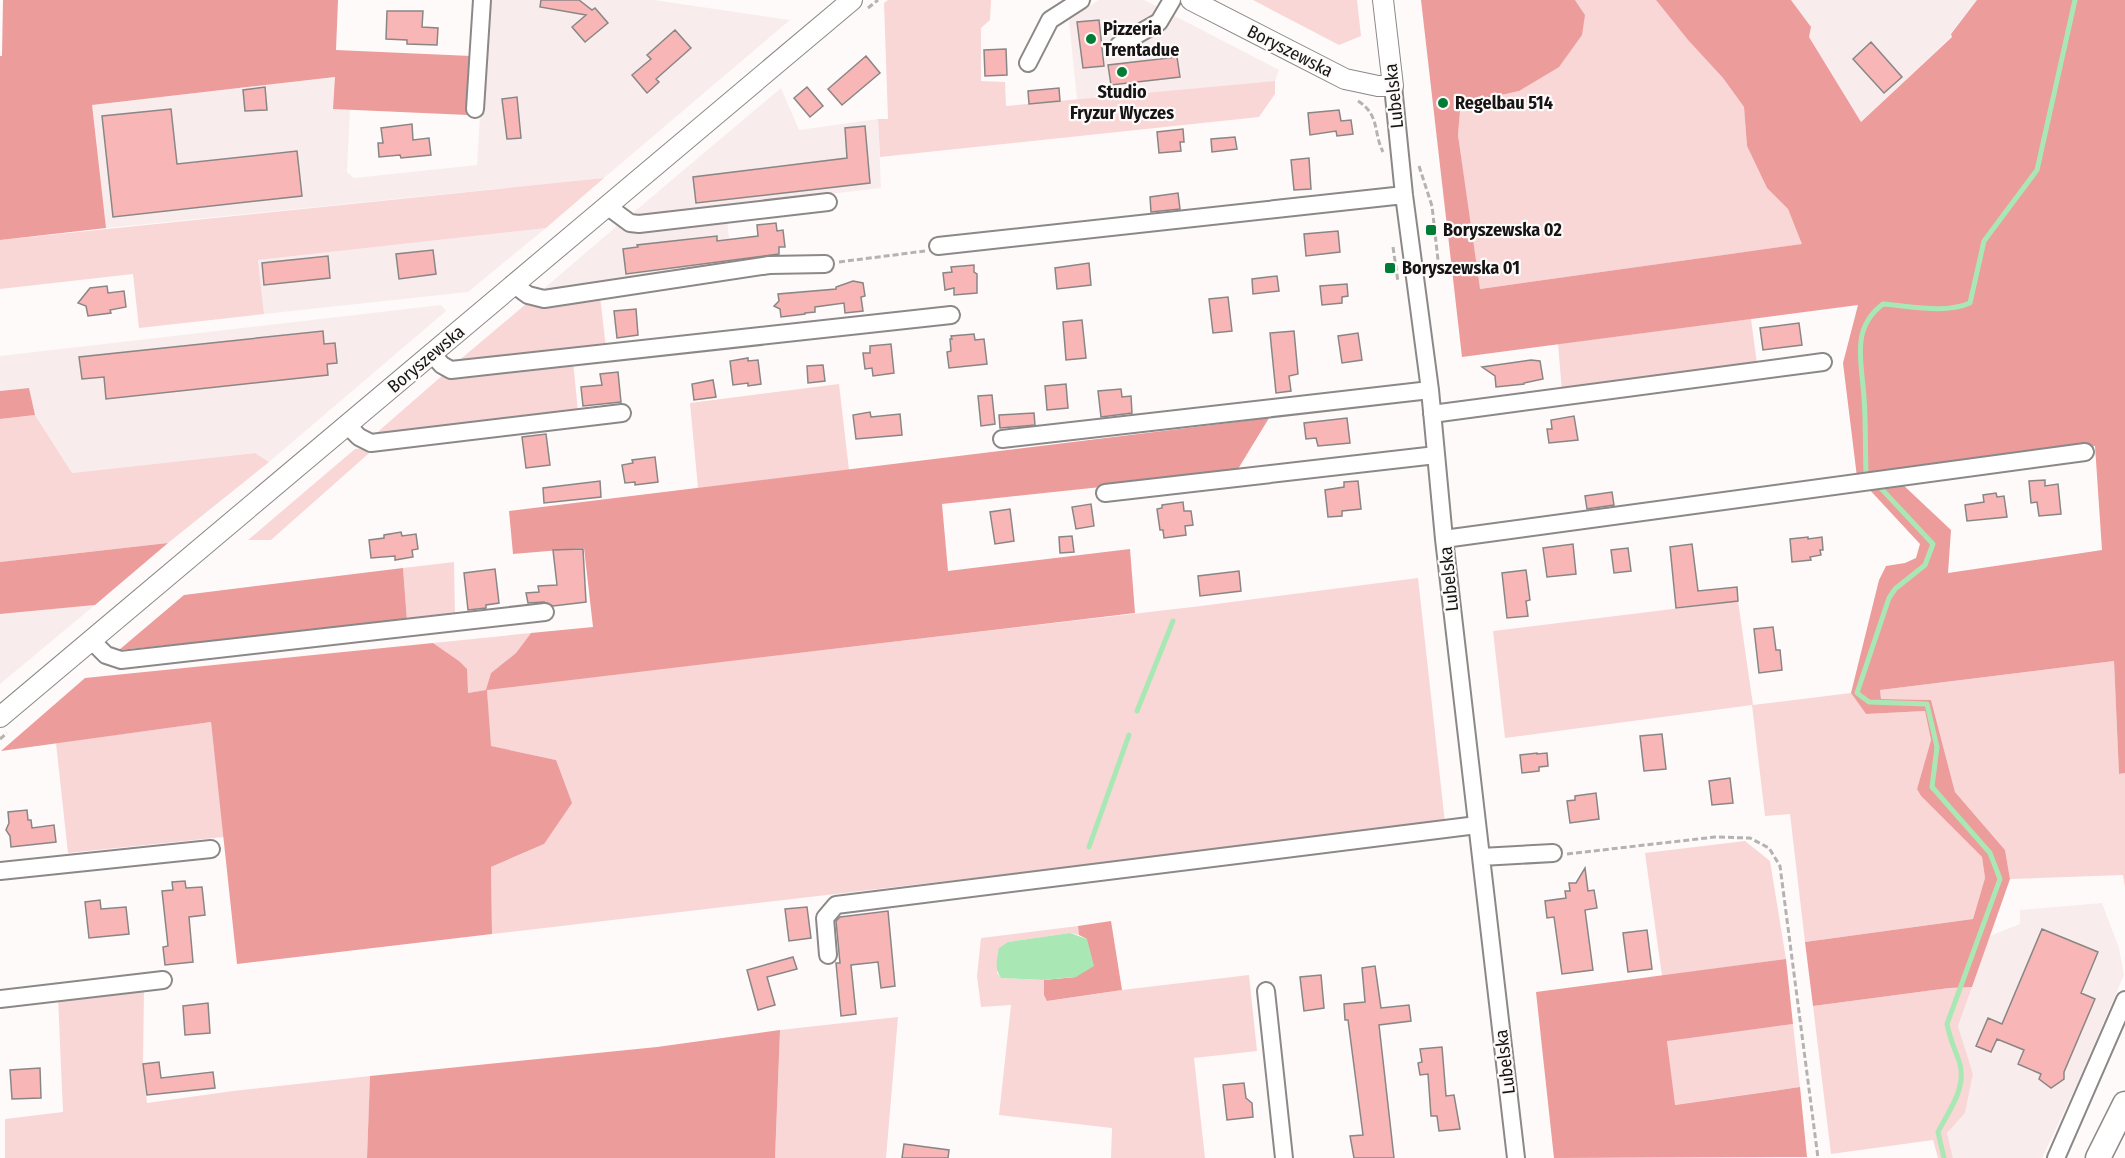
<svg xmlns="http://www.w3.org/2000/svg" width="2125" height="1158" viewBox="0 0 2125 1158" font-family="'Fira Sans Condensed',sans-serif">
  <rect width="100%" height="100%" fill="#fefafa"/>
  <path fill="#f9ecec" d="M487,0H654L790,20L604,178L106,228L91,105L336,77L333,108L350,109L347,172L354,178L477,165Z
    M1099,0H1144L1279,70L1275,81L1077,100L1069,20Z
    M1791,0H1977L1951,33L1952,36L1861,122L1809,37L1811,27Z
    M781,88L799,130L878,119L881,188L628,217Z
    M727,218L732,270L540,292L618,225L641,228Z
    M546,228L468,292L264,314L258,260Z
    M441,305L446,311L269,462L255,453L72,473L35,415L29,388L0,391V356Z
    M95,605L0,684V614Z
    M2102,903L2119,948L2124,975L2079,1080L2042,1158H1953L1947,1133L1965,1113L1973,1074L1958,1026L1990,936L2020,924V910Z"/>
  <path fill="#f8d7d6" d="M888,0H991L990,20L981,28V81L1005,82L1006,106L1275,81V94L1259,117L880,157L878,119H888L884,3Z
    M1253,0H1357L1361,36L1339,45Z
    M1575,0H1656L1688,40L1723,78L1744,107L1747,146L1767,188L1788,209L1803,244L1479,289L1458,135L1460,111L1475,101L1519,91L1585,15Z
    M604,178L546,228L258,260L264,314L139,328L133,274L0,289V240Z
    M600,296L606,348L456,363L526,304Z
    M1751,319L1757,364L1562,391L1558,344Z
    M573,361L578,412L373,436L443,375Z
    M839,384L849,470L698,488L690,403Z
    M35,415L72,473L255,453L269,462L168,543L0,562V419Z
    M376,447L271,540H248L355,449Z
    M454,562L455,616L407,621L403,568Z
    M1418,578L1445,823L492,934L491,867L544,844L556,760L490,746L487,690L468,693L459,661L433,643L531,633L516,653L491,673L487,689L1201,606Z
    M1738,601L1753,705L1851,693L1866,714L1925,711L1931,740L1917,789L1921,796L1982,857L1985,878L1973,919L1805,942L1790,814L1765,816L1752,705L1505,738L1493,631Z
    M2114,661L2119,774L2125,773V887L2123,875L2010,879L2005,850L1955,792L1931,700L1881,699L1880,690Z
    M211,722L224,837L68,853L56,743Z
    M1745,841L1770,861L1786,959L1662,976L1645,853Z
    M1078,926L1079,935L1070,933L1008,942L997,973L1001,978L1044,980V995L1048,1001L1122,990L1249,975L1257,1051L1194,1058L1205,1158H1111L1112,1128L999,1115L1011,1005L981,1007L977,976L981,938Z
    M144,987L143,1064L147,1103L233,1091L370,1076L367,1158H5V1119L63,1112L58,997Z
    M1972,987L1958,1026L1973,1074L1965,1113L1947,1133L1953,1158H1938L1933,1140L1831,1154L1813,1006L1949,988Z
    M898,1017L886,1158H775L780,1030Z
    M1793,1024L1800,1087L1674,1105L1667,1040Z"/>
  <path fill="#eb9c9b" d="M3,0H338L336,50L471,56L468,115L333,109L335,77L92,105L106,228L0,240V56H2Z
    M1421,0H1575L1585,15L1582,35L1559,67L1519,91L1475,101L1460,111L1458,135L1480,289L1802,244L1788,209L1767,188L1747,146L1744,107L1723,78L1688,40L1656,0H1791L1811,27L1809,37L1861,122L1952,37L1951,34L1977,0H2125V773L2119,774L2114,661L1880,690L1881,699L1931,700L1955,792L2005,850L2010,879L1972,987L1949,988L1813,1006L1805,942L1973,919L1985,878L1982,857L1921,796L1917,789L1931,740L1925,711L1866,714L1851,693L1879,580L1886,566L1905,563L1916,558L1920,544L1868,488L1901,483L1951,530L1948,573L2102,550L2095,446L1857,477L1843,363L1858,305L1462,357Z
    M29,388L35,415L0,419V391Z
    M1269,418L1238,469L1101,487L942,504L948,571L1130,549L1135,613L487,690L491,746L556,760L572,803L544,844L491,867L492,934L237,964L211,722L1,751L85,678L433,643L459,661L467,669L468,693L486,690L491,673L516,653L531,633L593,627L584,548L513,554L509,511Z
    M168,543L95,605L0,614V562Z
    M403,568L407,621L119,650L184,595Z
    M1111,921L1122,990L1047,1001L1044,995V980L1076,977L1087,939L1079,935L1078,926Z
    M1786,959L1793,1024L1667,1041L1675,1105L1800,1087L1807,1157L1554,1158L1536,992Z
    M780,1030L775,1158H367L370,1076L657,1047Z"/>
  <path fill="#a9e8b4" d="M1070,933L1087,939L1094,966L1076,977L1044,980L1001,978C994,968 997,959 999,948L1008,942Z"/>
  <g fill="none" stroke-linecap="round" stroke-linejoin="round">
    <path stroke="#a9e8b4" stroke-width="5" d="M1870,477L1866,472C1865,448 1866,423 1864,398C1862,362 1850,329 1883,304C1910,306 1945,314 1970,303L1984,241L2037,170L2075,0
      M1876,483L1933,544L1925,565L1895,589L1889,598L1857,693L1869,702L1927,704L1937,747L1932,787L1990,853L2000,879L1947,1024C1950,1039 1954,1047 1959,1061C1968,1087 1949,1110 1938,1132L1944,1158
      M1137,711L1173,621
      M1089,847L1129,735"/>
  </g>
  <path fill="#f8b7b6" stroke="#8a8686" stroke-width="1.5" d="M541,0H579L592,10L595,8L608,23L585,42L572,27L586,15L540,7Z
    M387,11H423L422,27L438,28L437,45L407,44V40L386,39Z
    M1099,20L1104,66L1083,68L1077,22Z
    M675,30L691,48L656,79L659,82L647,93L632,75L651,59L647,55Z
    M1871,42L1902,77L1884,93L1853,59Z
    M1006,49L1007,75L985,76L984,50Z
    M866,56L880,73L842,105L828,89Z
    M1177,57L1180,77L1111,85L1108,65Z
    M265,87L267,110L245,111L243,90Z
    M807,87L823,106L810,117L794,98Z
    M1059,88L1060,101L1029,104L1028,91Z
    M517,97L521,138L507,139L502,99Z
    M171,109L177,164L297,151L302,196L113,217L102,116Z
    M1339,110L1341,121L1351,120L1353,134L1337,136L1336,131L1310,135L1308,113Z
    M412,124L413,140L429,138L431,155L401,158L400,155L379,157L378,143H383L381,128Z
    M865,126L870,183L696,203L693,177L847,158L845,128Z
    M1183,129L1184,142H1180L1181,151L1159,153L1157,132Z
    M1235,137L1237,149L1212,152L1211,139Z
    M1309,158L1311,189L1294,190L1291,160Z
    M1178,193L1180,209L1151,212L1150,197Z
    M776,223L777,231L783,230L785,247H779V254L626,274L623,249L638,247L637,245L717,236V241L758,236L757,225Z
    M1338,231L1340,252L1306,256L1304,234Z
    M433,250L436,274L399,279L396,254Z
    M328,256L330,278L264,285L262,263Z
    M1089,263L1091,285L1057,289L1055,268Z
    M974,265V272L977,274V293L954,295V288L945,290L943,273L952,272L951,267Z
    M1277,276L1279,291L1253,294L1252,279Z
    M853,281L863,283L865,296L861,297L863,311L845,313L844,303L815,307V312L805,313V314L781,317L780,309L774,306L779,301L778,294L836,289V287Z
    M1347,284L1348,296L1342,297V303L1322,305L1320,286Z
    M107,286L108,293L124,291L126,307L110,310L111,313L88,316L86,306L78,303L90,288Z
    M1228,297L1232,331L1213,333L1209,299Z
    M636,309L638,335L617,338L614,311Z
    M1082,320L1086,358L1066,360L1063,322Z
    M1799,323L1802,345L1763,350L1760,328Z
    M323,331L324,344L335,343L337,363L327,364L328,375L106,399L104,377L82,379L79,357Z
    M1294,331L1298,374L1289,376L1291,391L1276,393L1270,333Z
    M1358,333L1362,360L1342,363L1338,336Z
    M974,334L975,340L984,339L987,364L949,368L947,352L951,351L950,339H952L951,336Z
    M891,344L894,373L873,376L872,368L865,369L863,353H870V346Z
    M748,358V361L758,360L761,384L748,386V383L733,385L730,361Z
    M1531,360L1540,361L1543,379L1524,383V384L1496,387L1495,376L1482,367Z
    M823,365L825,381L808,383L807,366Z
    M618,372L621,402L583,406L581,387L602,385L600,374Z
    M713,380L716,397L694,400L692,384Z
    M1066,384L1068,408L1047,410L1045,386Z
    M1121,389L1122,397L1131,396L1132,413L1101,417L1098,391Z
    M992,395L995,424L981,426L978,396Z
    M870,412L871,417L900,414L902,435L856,439L853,415Z
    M1034,413L1035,425L1000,428L999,415Z
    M1574,416L1578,440L1549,443L1547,429H1552L1551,420Z
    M1347,418L1350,443L1318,446L1316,438L1306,439L1304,423Z
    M546,434L550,465L526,468L522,437Z
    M655,457L658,482L635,485V482L625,483L622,465L633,463L632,460Z
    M2045,480V486L2058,484L2061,514L2039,516L2037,502L2031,503L2029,481Z
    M600,481L601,497L544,503L543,488Z
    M1358,481L1361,509L1342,511V516L1328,517L1325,490L1344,487V482Z
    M1612,492L1614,505L1587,509L1585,496Z
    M1996,493L1997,497L2004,496L2007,517L1967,521L1965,505L1984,502L1983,495Z
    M1183,502L1184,511H1191L1193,525L1185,526L1186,535L1164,538L1163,530H1160L1157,509L1162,508V505Z
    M1091,504L1094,526L1076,529L1072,507Z
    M1010,509L1014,541L995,544L990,512Z
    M401,532L402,536L416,534L418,549L412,550L413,557L395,560V556L371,558L369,540L384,538V535Z
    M1072,536L1074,552L1060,553L1059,537Z
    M1808,537V539L1822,537L1823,550H1820L1821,555L1810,557L1811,560L1792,562L1790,539Z
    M1573,544L1576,574L1547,577L1543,548Z
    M1692,544L1698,591L1737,587L1738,601L1676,608L1670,547Z
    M1628,548L1631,571L1614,573L1611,550Z
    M583,549L586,602L553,606L544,602L528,603L526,593L539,592L538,586L557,585L553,550Z
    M495,569L499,603L486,605V608L468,610L464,573Z
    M1526,570L1530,600L1526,601L1528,616L1507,618L1502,573Z
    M1239,571L1241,591L1200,596L1198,576Z
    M1773,627L1776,650H1780L1782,670L1759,673L1754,629Z
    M1662,734L1666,769L1644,771L1640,736Z
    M1537,753V754L1547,753L1548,766L1539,767V771L1522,773L1520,755Z
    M1730,778L1733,803L1712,805L1709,781Z
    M1596,793L1599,819L1570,823L1567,801L1575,800V796Z
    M27,810L28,820H31L32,828L54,825L56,842L11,847L10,836L6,830L9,823L8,812Z
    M1585,868L1588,891L1594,890L1597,908L1585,910L1593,970L1562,974L1554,917L1547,918L1545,901L1566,898L1565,891H1570L1569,883H1576Z
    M185,881L186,888L202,887L205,915L189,917L193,962L165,965L163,947L168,946L162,891L173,890L172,882Z
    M100,900L101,909L126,907L129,934L89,938L85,902Z
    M807,907L811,938L789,941L785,909Z
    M888,911L895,986L881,988L878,962L851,965L856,1014L841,1016L836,963H840L836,921L840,917Z
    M2042,929L2098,952L2081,993L2095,999L2064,1072V1079L2051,1088L2039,1079L2041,1074L2018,1064L2024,1050L1997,1039L1991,1052L1976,1046L1988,1018L2002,1024Z
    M1647,930L1652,969L1628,972L1623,933Z
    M793,957L797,969L767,977L775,1005L758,1010L747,970Z
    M1375,966L1381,1008L1409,1005L1411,1021L1379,1025L1394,1158H1354L1350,1136L1363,1135L1348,1020H1345L1344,1004L1365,1002L1362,968Z
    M1321,975L1324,1008L1304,1011L1300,977Z
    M208,1003L210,1033L185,1035L183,1006Z
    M1442,1047L1446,1096L1454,1095L1460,1129L1439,1131L1437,1116H1431L1428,1074L1420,1075L1418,1063L1422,1062L1420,1049Z
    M159,1062L161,1078L213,1072L215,1088L147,1095L143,1064Z
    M40,1068L41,1098L12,1099L10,1070Z
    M1244,1083L1246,1098L1252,1103L1253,1117L1227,1120L1223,1085Z
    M904,1144L949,1150L948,1158H902Z"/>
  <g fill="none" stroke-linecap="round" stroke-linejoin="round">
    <defs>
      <path id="minor" d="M1119,45L1159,22L1172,0
        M1028,63L1050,20L1081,0
        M1393,86L1404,195L1430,390L1444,539L1516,1158
        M475,109L482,0
        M607,206L630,223L639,224L828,202
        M938,246L1404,195
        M513,284L528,295L544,299L769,265L825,264
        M432,354L442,365L451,370L951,315
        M1432,414L1823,362
        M347,425L359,437L371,443L622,413
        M1002,439L1430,390
        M1105,493L1436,455
        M1444,539L2085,452
        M91,640L106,655L121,660L545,612
        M1481,857L1553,853
        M0,871L211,849
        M828,955L825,918L836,905L1477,825
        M1266,991L1284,1158
        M0,999L163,980
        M2056,1158L2125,1000"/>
      <path id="major" d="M1191,0L1345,79L1378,86H1393L1383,0
        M0,717L852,0"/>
      <path id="highway" d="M2098,1158L2125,1104"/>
    </defs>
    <use href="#minor" stroke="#8b8887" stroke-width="20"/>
    <use href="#major" stroke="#8b8887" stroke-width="22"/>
    <use href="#highway" stroke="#8b8887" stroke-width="27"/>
    <path stroke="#b5b2b2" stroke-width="3" stroke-dasharray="6 3" stroke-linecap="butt" d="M868,8L878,0
      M1358,101C1380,115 1373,132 1383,152
      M1419,166L1432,206L1438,260V266L1431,278
      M1393,247L1398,282
      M839,262L925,251
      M0,739L7,733
      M1567,854L1715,837L1750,838L1769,848L1780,866L1818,1158"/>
    <use href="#minor" stroke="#fff" stroke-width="16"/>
    <use href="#major" stroke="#fff" stroke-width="20"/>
    <use href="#highway" stroke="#fff" stroke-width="24"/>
  </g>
  <g fill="#007c34" stroke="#fefafa" stroke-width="2">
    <circle cx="1091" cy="39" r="6"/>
    <circle cx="1122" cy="72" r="6"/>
    <circle cx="1443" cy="103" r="6"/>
    <rect x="1425" y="224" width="12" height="12" rx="3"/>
    <rect x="1384" y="262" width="12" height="12" rx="3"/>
  </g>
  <g text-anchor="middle" stroke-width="4.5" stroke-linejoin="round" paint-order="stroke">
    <g font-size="18" font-weight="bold" fill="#161414" stroke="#fefafa" text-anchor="start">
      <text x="1103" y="35">Pizzeria<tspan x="1103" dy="21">Trentadue</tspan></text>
      <text x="1122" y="98" text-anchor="middle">Studio<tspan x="1122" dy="21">Fryzur Wyczes</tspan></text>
      <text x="1455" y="109">Regelbau 514</text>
      <text x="1443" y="236">Boryszewska 02</text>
      <text x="1402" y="274">Boryszewska 01</text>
    </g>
    <g font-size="18" fill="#161414" stroke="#fefafa">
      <text transform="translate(1290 51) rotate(27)" y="6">Boryszewska</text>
      <text transform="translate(1394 96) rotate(-96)" y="6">Lubelska</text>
      <text transform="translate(426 359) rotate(-40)" y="6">Boryszewska</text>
      <text transform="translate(1449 579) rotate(-96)" y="6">Lubelska</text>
      <text transform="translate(1505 1062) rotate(-97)" y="6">Lubelska</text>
    </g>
  </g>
</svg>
